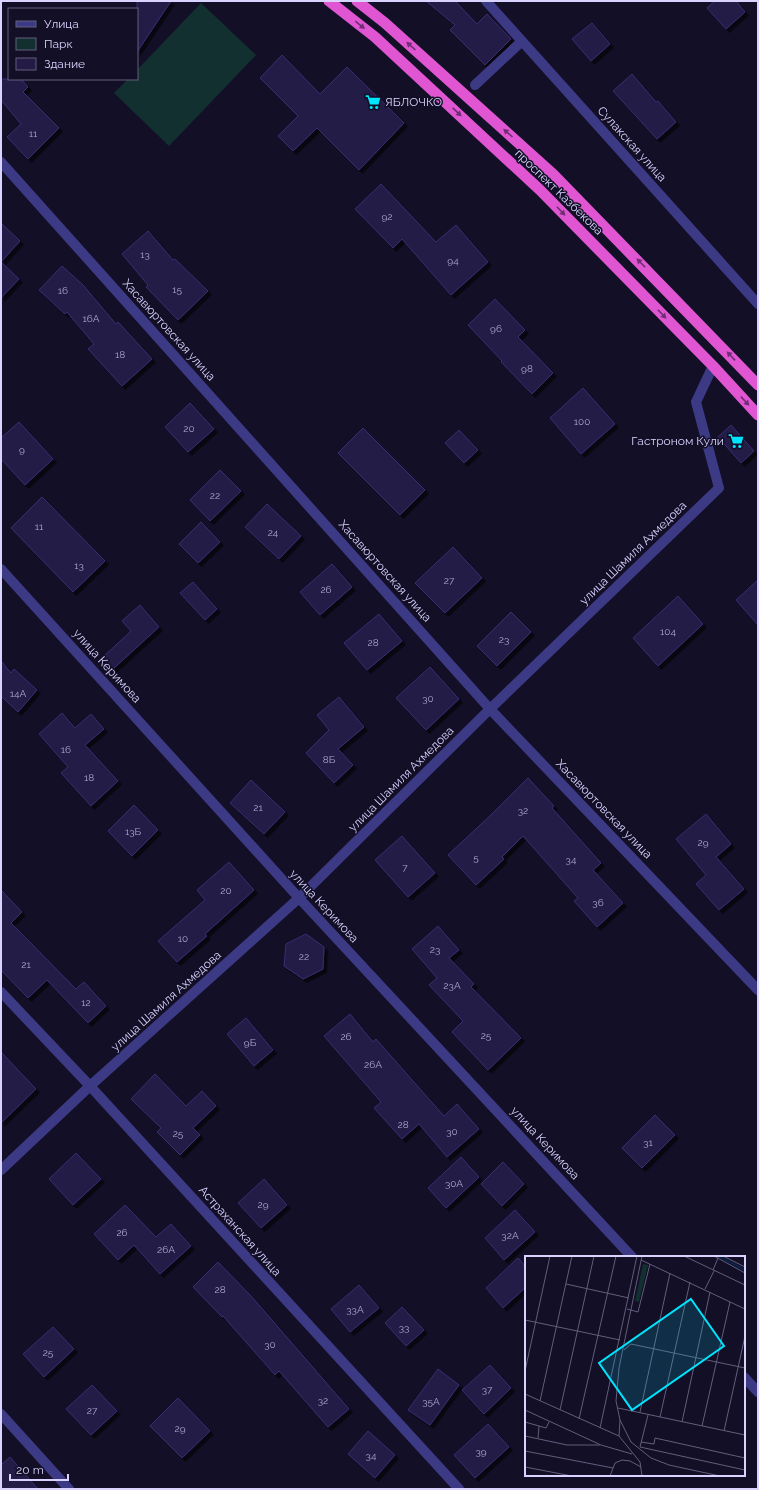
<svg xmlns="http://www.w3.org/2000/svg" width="759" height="1490" viewBox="0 0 759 1490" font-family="Raleway,sans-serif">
  <defs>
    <filter id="shadow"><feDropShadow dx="3.5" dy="3.5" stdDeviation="0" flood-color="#0009"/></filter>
  </defs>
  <rect width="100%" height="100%" fill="#130f26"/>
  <path fill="#12302f" d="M201,3L256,55L169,146L114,93L128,79H137V70Z"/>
  <path fill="#241b47" stroke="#3b2d73" filter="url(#shadow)" d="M137,1H171L137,52Z
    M426,1H455L477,24L487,14L511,39L485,65L450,30L455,25Z
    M715,1H736L745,12L726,29L707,8Z
    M592,23L610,44L591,61L572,39Z
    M282,55L320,94L347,67L404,123L359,170L317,128L293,151L278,136L298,116L260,78Z
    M632,74L656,102L658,101L676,122L657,139L613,91Z
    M1,79H21L28,87L23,92L59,128L28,159L7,137L21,124L1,100Z
    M381,184L436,242L456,225L488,262L451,295L402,239L393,248L355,209Z
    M1,223L20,241L1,262Z
    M148,231L173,260L175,259L208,291L178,320L146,287L148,285L122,254Z
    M1,262L19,279L1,298Z
    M62,266L83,285L116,324L118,322L152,359L122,386L88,349L94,344L67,312L65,314L39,290Z
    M495,299L525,330L518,337L553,373L532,394L501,362L502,361L468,325Z
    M583,388L615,424L581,454L550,418Z
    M190,403L214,429L188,452L165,427Z
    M19,422L53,459L25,485L1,459V438Z
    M731,425L754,451L741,463L718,437Z
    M363,428L425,490L400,515L338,453Z
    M459,430L478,450L464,463L445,443Z
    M220,470L241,491L210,521L190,500Z
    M42,497L105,561L73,592L11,528Z
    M267,504L301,536L279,559L245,527Z
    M201,522L220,542L198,563L179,544Z
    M453,547L482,578L445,613L415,583Z
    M332,564L352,587L320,615L300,592Z
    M758,580V625L736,600Z
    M193,582L217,609L205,620L180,593Z
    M678,596L703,624L658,666L633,638Z
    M140,605L159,627L113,669L102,658L131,631L122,621Z
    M511,612L531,632L497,666L477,646Z
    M379,614L402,641L367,670L344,643Z
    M1,661L11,673L14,669L37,690L18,712L1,696Z
    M430,667L459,699L426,730L396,698Z
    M339,697L364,727L338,749L353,765L334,783L306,753L329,730L317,715Z
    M62,713L75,728L91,714L104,729L85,745L118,781L91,806L61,773L68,767L39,734Z
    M528,778L554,806L552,808L601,863L593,870L623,903L597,927L574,901L578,898L523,836L502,857L504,859L476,885L448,855L492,814Z
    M251,780L285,812L264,834L230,803Z
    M134,805L158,830L132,856L108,831Z
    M706,814L731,844L716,857L744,889L719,910L696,884L706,875L676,839Z
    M402,836L435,873L408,897L375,860Z
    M229,862L254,890L205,934L207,936L177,962L158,941L205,900L197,890Z
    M1,890L22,912L11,923L76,989L84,982L106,1006L88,1023L47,980L28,998L1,970Z
    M438,926L459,950L449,958L474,984L471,987L521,1038L488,1070L452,1032L463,1021L429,985L437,978L412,949Z
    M306,934L324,947L323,969L303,979L284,966L286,944Z
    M350,1014L373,1042L376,1039L444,1116L457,1104L479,1129L447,1157L419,1124L402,1139L374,1108L381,1102L324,1036Z
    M246,1018L273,1050L254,1066L227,1034Z
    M1,1052L36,1089L1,1123Z
    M155,1074L186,1106L202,1091L216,1106L193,1128L200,1135L180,1155L157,1132L161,1128L131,1099Z
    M655,1115L675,1135L642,1168L622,1148Z
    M76,1153L101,1179L73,1205L49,1179Z
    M461,1157L479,1177L446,1208L428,1188Z
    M503,1162L524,1184L502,1206L481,1184Z
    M264,1179L287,1205L261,1228L238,1203Z
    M125,1205L156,1237L171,1224L191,1246L160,1274L134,1245L118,1260L94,1234Z
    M515,1210L535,1232L504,1260L485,1238Z
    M518,1258L526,1267V1287L503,1308L486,1288Z
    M218,1262L252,1297L349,1409L328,1427L279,1371L275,1375L223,1316L222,1317L193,1287Z
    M359,1285L379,1308L350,1332L331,1309Z
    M402,1307L424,1330L406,1346L385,1323Z
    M53,1327L74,1349L44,1377L23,1354Z
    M490,1365L511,1388L484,1414L462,1390Z
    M438,1369L459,1385L430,1425L408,1410Z
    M92,1385L117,1411L91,1435L66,1409Z
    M178,1398L210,1431L182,1458L150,1426Z
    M488,1424L509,1447L475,1478L454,1455Z
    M368,1431L395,1455L375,1478L348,1454Z
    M10,1457L38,1489H1V1465Z"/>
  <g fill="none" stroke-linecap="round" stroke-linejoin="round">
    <path stroke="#3d3a85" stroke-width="10" d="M486,1L758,304
      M475,85L522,41
      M1,162L490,709L758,990
      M1,569L299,898L632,1257
      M1,992L90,1086L459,1489
      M1,1170L90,1086L299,898L490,709L719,488L696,402L713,366
      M744,1377L758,1392
      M1,1414L69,1489"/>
    <path stroke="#e055d1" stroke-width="11" d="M329,1L375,37L540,190L713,366L758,415
      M357,1L385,23L553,174L758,385"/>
  </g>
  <defs><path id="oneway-solid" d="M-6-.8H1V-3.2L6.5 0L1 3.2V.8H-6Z"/></defs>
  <g fill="#6f2e73">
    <use href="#oneway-solid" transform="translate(360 25) rotate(39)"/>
    <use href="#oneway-solid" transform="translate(411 46) rotate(-138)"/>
    <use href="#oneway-solid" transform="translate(457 112) rotate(44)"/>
    <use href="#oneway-solid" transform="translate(508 133) rotate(-138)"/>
    <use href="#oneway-solid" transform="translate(561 211) rotate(46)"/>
    <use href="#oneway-solid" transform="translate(641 263) rotate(-134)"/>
    <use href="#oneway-solid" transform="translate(662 314) rotate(46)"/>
    <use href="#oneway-solid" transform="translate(731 356) rotate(-133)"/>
    <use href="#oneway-solid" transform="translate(745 401) rotate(47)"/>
  </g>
  <defs>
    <symbol id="supermarket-bare" viewBox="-9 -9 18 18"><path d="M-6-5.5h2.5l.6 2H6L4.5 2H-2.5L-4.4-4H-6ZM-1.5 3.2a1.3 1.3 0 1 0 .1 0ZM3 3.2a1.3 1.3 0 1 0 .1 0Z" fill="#00e5ff" stroke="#130f26" stroke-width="2.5" paint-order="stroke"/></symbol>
  </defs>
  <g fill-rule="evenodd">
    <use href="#supermarket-bare" x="362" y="91" width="22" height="22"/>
    <use href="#supermarket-bare" x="725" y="430" width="22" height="22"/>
  </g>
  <g text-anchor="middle" stroke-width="3" stroke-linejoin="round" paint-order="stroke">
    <g font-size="10" fill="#aca6d1">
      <text x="33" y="137">11</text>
      <text x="387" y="220">92</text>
      <text x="145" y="258">13</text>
      <text x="453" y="264">94</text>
      <text x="177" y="293">15</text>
      <text x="63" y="294">16</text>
      <text x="91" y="322">16А</text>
      <text x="496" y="332">96</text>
      <text x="120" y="358">18</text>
      <text x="527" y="372">98</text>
      <text x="582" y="425">100</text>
      <text x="189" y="432">20</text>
      <text x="22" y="453">9</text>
      <text x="215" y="499">22</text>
      <text x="39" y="530">11</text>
      <text x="273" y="536">24</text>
      <text x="79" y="569">13</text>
      <text x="449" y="584">27</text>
      <text x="326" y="593">26</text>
      <text x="668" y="635">104</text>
      <text x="504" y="643">23</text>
      <text x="373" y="646">28</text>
      <text x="18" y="697">14А</text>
      <text x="428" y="702">30</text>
      <text x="66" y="753">16</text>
      <text x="329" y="763">8Б</text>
      <text x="89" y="781">18</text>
      <text x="258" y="811">21</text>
      <text x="523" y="814">32</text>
      <text x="133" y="835">13Б</text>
      <text x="703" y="846">29</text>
      <text x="476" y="861">5</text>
      <text x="571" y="863">34</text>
      <text x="405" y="871">7</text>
      <text x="226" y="894">20</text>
      <text x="598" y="906">36</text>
      <text x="183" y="942">10</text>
      <text x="435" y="953">23</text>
      <text x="304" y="960">22</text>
      <text x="26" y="968">21</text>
      <text x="452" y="989">23А</text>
      <text x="86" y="1006">12</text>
      <text x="486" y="1039">25</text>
      <text x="346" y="1040">26</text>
      <text x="250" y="1046">9Б</text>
      <text x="373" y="1068">26А</text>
      <text x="403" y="1128">28</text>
      <text x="452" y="1135">30</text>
      <text x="178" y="1137">25</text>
      <text x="648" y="1146">31</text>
      <text x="454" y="1187">30А</text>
      <text x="263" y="1208">29</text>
      <text x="122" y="1236">26</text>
      <text x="510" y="1239">32А</text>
      <text x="166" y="1253">26А</text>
      <text x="220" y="1293">28</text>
      <text x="355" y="1313">33А</text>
      <text x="404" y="1331">33</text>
      <text x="270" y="1348">30</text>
      <text x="48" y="1356">25</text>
      <text x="487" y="1393">37</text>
      <text x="323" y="1404">32</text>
      <text x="431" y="1405">35А</text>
      <text x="92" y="1414">27</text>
      <text x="180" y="1432">29</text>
      <text x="481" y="1455">39</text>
      <text x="371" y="1459">34</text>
    </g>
    <g font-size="12" fill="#d9d4ff" stroke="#130f26" text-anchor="start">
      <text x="385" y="106">ЯБЛОЧКО</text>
      <text x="724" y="445" text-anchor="end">Гастроном Кули</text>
    </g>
    <g font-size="12" fill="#d9d4ff" stroke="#130f26">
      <text transform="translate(632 144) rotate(48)" y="4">Сулакская улица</text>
      <text transform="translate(559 192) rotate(44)" y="4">проспект Казбекова</text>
      <text transform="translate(169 330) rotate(48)" y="4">Хасавюртовская улица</text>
      <text transform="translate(633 553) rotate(-44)" y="4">улица Шамиля Ахмедова</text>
      <text transform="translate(385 571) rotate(48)" y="4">Хасавюртовская улица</text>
      <text transform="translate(107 666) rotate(48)" y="4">улица Керимова</text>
      <text transform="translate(401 779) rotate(-45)" y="4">улица Шамиля Ахмедова</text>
      <text transform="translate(604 809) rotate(46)" y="4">Хасавюртовская улица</text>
      <text transform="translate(324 906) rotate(47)" y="4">улица Керимова</text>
      <text transform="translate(166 1001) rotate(-42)" y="4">улица Шамиля Ахмедова</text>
      <text transform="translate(545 1143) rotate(47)" y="4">улица Керимова</text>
      <text transform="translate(240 1231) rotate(48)" y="4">Астраханская улица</text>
    </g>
  </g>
  <g transform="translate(525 1256)">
    <rect width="220" height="220" fill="#130f26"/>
    <path d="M118,8L123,9L114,46L110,45Z" fill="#12302f"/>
    <path fill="none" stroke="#0c2248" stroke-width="2" d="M193,0L220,14"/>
    <path fill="none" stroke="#625e7d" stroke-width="1" d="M117,0L94,112L91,145L95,164L106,186L126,202L144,209L195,220M159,0L220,29M189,0L220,17M198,0L220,11M116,4L220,53M188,14L193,2M41,28L104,42M180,33L189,15M102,53L113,56L125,8M0,64L95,84M99,94L106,88L220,112M0,115L25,0M0,138L94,180M15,145L47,0M93,152L220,179M0,154L76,189L107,198M35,154L69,0M115,156L145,17M135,161L165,26M54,163L91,0M95,164L94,180L115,206L117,220M0,166L21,172L24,166M157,166L185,36M177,170L205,46M75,172L112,0M199,175L220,80M0,180L42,189H75M13,182L14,170M116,186L129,188L130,182L220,202M115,191L220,214M115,191L123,159M0,195L88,212M0,211L47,220M85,220L90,207L97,204L105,205L116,211"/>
    <path fill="#00e5ff" fill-opacity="0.15" stroke="#00e5ff" stroke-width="2" d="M166,43L199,90L107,154L74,107Z"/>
    <rect width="220" height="220" fill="none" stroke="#d9d4ff" stroke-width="2"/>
  </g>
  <rect width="759" height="1490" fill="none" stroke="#d9d4ff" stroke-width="4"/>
  <rect x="8" y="8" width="130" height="72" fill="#130f26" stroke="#625e7d"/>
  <rect x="16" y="21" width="20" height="6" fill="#3d3a85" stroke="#625e7d"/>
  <text x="44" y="28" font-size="12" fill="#d9d4ff">Улица</text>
  <rect x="16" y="38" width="20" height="12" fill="#12302f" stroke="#625e7d"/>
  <text x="44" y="48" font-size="12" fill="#d9d4ff">Парк</text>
  <rect x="16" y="58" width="20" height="12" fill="#241b47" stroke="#625e7d"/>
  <text x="44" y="68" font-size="12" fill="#d9d4ff">Здание</text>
  <path d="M10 1474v6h58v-6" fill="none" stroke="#d9d4ff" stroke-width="2"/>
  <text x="16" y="1474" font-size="12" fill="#d9d4ff" stroke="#130f26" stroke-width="3" paint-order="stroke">20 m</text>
</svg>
